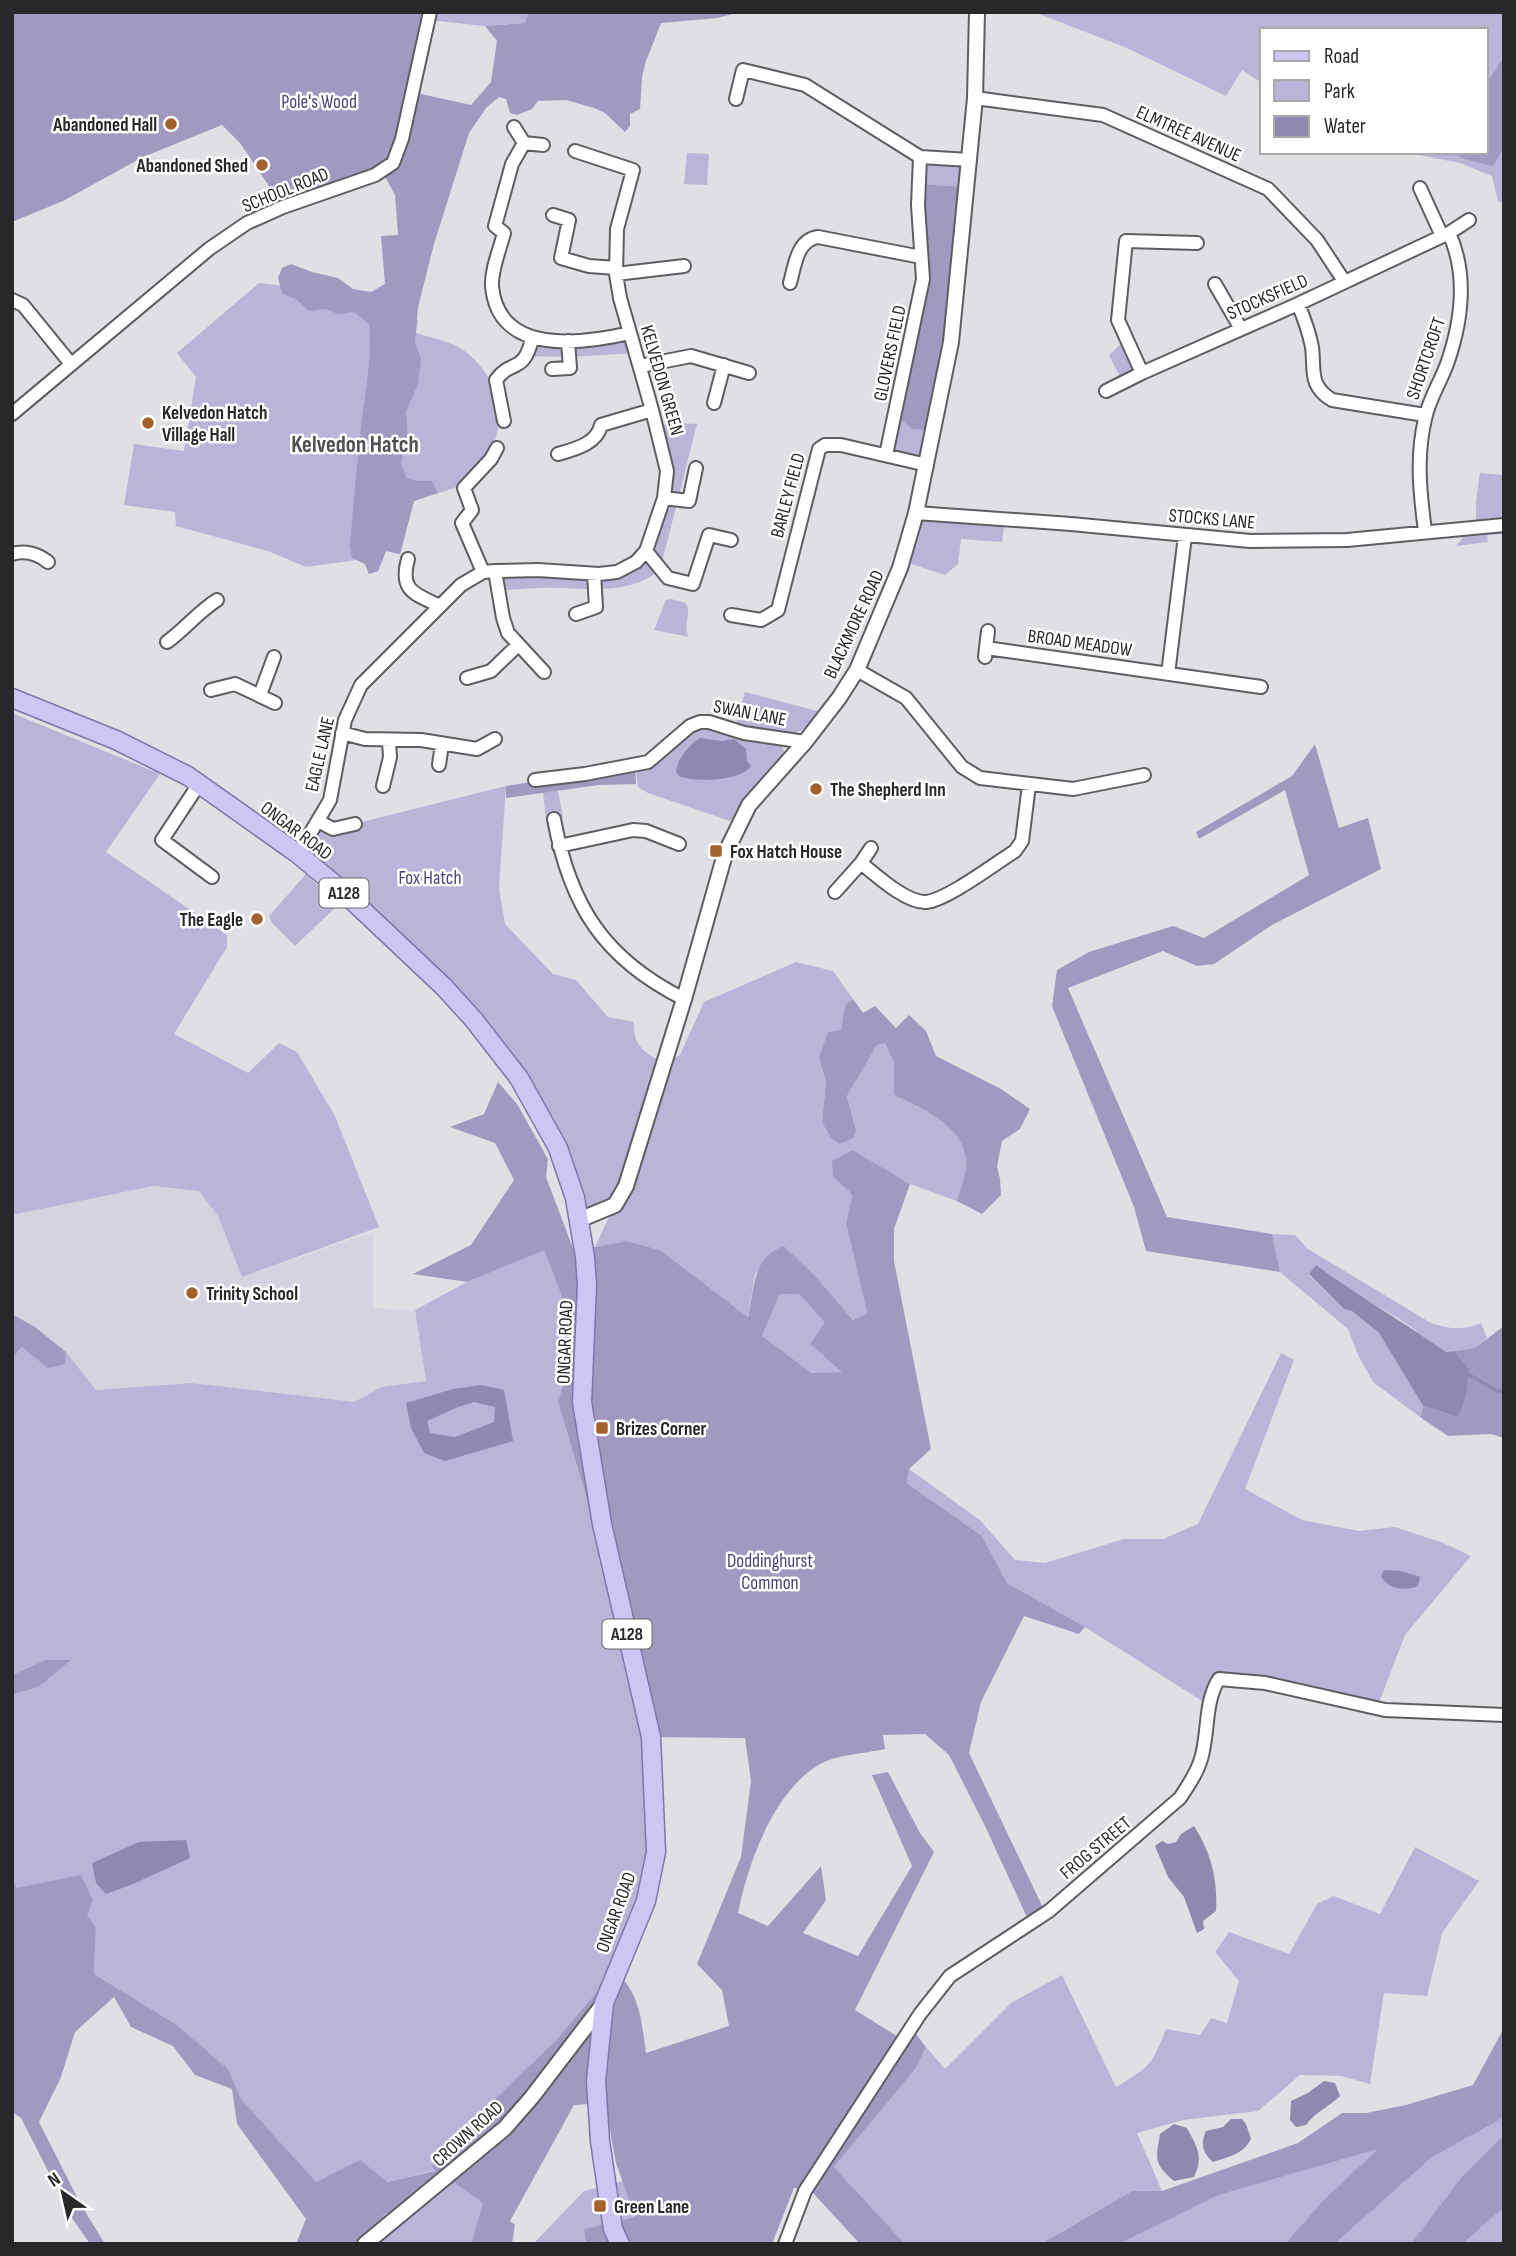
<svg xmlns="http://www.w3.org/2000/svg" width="1516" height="2256" viewBox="0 0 1516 2256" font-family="'Sofia Sans Condensed',sans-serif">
  <rect width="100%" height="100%" fill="#e0dfe4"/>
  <path fill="#d5d3e0" d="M153,1186L199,1191L218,1216L242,1277L373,1232V1308L415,1310L426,1382L382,1387L347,1406L191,1383L96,1390L66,1352L35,1327L12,1314V1215Z"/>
  <path fill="#bab4d8" d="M429,12H677L485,26L428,20Z
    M1034,12H1504V204L1498,201L1492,176L1460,163L1403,152H1486V30H1262V83L1242,70L1226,96L1127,48Z
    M687,153L709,154L707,185L684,184Z
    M920,157L970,160L967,187L919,184Z
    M259,283L327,291L382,306L418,320L416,333C432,338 453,342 466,352C510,388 509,442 469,479C458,490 429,495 414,501L400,554L386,551L378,571L369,574L365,564L357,560L306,567L268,551L176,526L175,512L124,505L134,444L184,451L196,377L177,353Z
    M630,333L635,353L569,357L528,356L532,339Z
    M1125,340L1142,373L1123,383L1109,355Z
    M895,414L934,430L927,465L886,455Z
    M674,423L697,424L660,570C629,594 596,589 559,588C539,587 519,589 498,591L495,571L599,574L636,562L664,497L656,426Z
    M1480,473L1504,475V534L1487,535L1488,542L1456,546L1476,522V501Z
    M916,513L1005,519L1002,542L961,539L958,564L945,575L902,561Z
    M671,599L686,603C692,614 682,625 689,637L654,630L666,600Z
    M745,692L821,712L802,730L780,738L785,755L733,819L730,821L648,793L638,787L635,765L690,726L735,729Z
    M12,713L160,774L106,852L227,935V947L174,1034L248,1073L279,1043L297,1052L335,1116L379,1227L242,1277L218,1216L199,1191L153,1186L12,1215Z
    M506,786L499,888L505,924L553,974L576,980L608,1017L634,1022C633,1047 645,1053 664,1063L680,1055L704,1002L796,962L833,971L853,999L845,1005L841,1030L819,1058L826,1082L822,1122L856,1129L847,1096L877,1045L885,1043L894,1063V1095C922,1109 960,1123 966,1158C968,1170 960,1189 957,1201L910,1184L853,1150L833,1177L849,1191L852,1197L846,1223L867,1313L853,1320L817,1278L784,1246L755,1274L748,1317L660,1250L627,1241L595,1247L614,1206L579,1220L575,1198L495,1046L298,854L318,821L342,827Z
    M558,791L563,817L546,820L543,792Z
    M306,874L338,905L295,946L272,923L269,916Z
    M1272,1234L1295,1235L1308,1249L1431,1323C1450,1329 1462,1331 1481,1323L1487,1338L1475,1348L1446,1352L1401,1320L1345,1287L1315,1266L1309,1275L1344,1309L1352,1311L1379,1333L1423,1406L1420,1417L1373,1382L1359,1357L1348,1329L1280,1272Z
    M544,1249L561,1294L573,1351L558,1402L592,1516L640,1737L653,1780L656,1852L615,1971L555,2041L466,2128L436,2170L387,2182L325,2177L316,2183L241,2099L228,2069L177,2025L94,1974L96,1928L16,1888L12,1879V1695L38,1687L45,1660L12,1675V1359L22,1347L65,1364L66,1352L96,1390L191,1383L354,1402L382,1387L426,1381L415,1310L467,1282Z
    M780,1294H799L826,1322L843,1372L812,1373L762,1336Z
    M1281,1353L1294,1360L1245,1489L1302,1520L1359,1531L1395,1527L1441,1542L1471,1556L1405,1635L1377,1708L1220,1679L1210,1706L1085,1627L1007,1583L982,1536L907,1483L909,1469L980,1520L1015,1560L1045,1563L1124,1539H1163L1198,1524Z
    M1415,1847L1479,1881L1442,1933L1427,1996L1384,1993L1370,2084L1341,2076L1300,2075L1258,2111L1183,2120L1137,2133L1162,2191H1132L1041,2244H905L834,2167L916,2068L926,2047L945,2069L1011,2003L1062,1975L1116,2087C1151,2066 1151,2066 1166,2029L1200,2035L1211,2018L1227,2023L1239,1981L1215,1952L1229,1932L1289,1954L1317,1904L1334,1896L1380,1914Z
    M1504,2084V2244H1101L1119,2231Z
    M623,2181L635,2217L584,2229L586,2244H533L584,2191Z
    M455,2183L484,2203L471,2244H383V2215Z"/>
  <path fill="#a09ac1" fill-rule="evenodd" d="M12,12H429L412,92L471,105L491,82L497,41L485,26L525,23L529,12H741L717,18L661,23L646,61L642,77L640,109L630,114V126L625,132L605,113L594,108L566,100L538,101L532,109L517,115L510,113L506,99L499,97L486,108L469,133L434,244L418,307L415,342L421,359L418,384L406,412L408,440L404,446L401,464L406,477L416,481H432L438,493L414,501L400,554L386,551L378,571L369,574L365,564L352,558L350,546C353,510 356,473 360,438C363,400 373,362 369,324L354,312L338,314L325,309L309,311L297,300L282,293L278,278L282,268L291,264L312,272L338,278L353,289L371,292L385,284L381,236L398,235L395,195L382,171L283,207L240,143L222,125L143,157L63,201L12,222Z
    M1504,57V148L1493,166L1464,159L1452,152H1486V84Z
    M919,184L967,187L934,430L912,429L895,414L918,304Z
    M1315,744L1339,828L1368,818L1381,869L1272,925L1214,964L1197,966L1163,951L1068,988L1167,1217L1272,1234L1280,1272L1146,1251L1134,1207L1052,1006L1057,970L1089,952L1173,926L1204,938L1309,875L1285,790L1199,839L1196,832L1292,776Z
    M635,765L636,784L599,785L506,798V786Z
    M853,999L863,1013L875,1006L896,1028L909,1015L926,1031L936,1056L1001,1089L1030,1109L1020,1129L1002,1141L997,1166L1000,1179L1001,1195L982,1214L957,1201C960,1189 968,1170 966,1158C960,1123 922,1109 894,1095V1063L885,1043L877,1045L847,1096L856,1130L853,1138L840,1144L831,1138L822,1122L826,1082L819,1058L828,1032L841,1030L845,1005Z
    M498,1082L517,1104L548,1159L546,1177L574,1251L627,1241L660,1250L748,1317C755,1289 751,1258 784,1246L817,1278L853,1320L867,1313L846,1223L852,1196L849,1191L833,1177L832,1161L853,1150L910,1184L894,1229V1261L931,1449L909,1469L907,1483L982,1536L1007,1583L1085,1627L1079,1634L1024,1616L981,1702L969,1753L1046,1914L1030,1924L985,1826L949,1755L925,1734L883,1735L885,1749C867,1753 838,1755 822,1763C774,1789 748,1863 738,1913L768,1926L821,1866L826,1900L803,1933L858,1956L912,1866L872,1775L888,1772L920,1833L934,1852L855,2010L908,2043L916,2034L926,2047L916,2068L834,2167L905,2244H860L813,2193L794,2188L772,2244H586L584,2229L635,2217L616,2163L605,2103L574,2105L510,2221L515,2225L512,2244H471L483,2203L455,2183L383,2215V2244H296L306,2219L237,2124L232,2089L195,2075L173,2046L131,2027L114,1997L75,2032L61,2077L39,2122L80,2203L105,2244H90L72,2218L21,2118L12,2112V1879L17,1888L81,1875L93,1900L87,1915L96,1928L94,1974L177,2025L228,2069L241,2099L316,2182L360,2160L387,2182L435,2171L432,2166L460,2133L555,2041L615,1971C640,1992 642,2023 646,2053L729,2026L722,1990L697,1964L741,1857L751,1781L745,1738L640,1737L592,1516L558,1402L573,1351L561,1294L544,1250L467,1282L413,1274L471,1245L514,1180L495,1143L450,1127L484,1114ZM780,1294H799L825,1322L810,1344L842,1372L812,1373L762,1336Z
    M12,1314L35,1327L66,1352L65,1364L48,1368L22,1347L12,1359Z
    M1504,1326V1438L1491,1434L1448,1436L1420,1417L1423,1406L1458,1417L1469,1368L1454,1351L1475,1348Z
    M45,1660H71L38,1687L12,1695V1675Z
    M1504,2028V2117L1432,2157L1334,2244H1285L1323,2201L1378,2149L1218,2195L1119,2244H1041L1132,2191H1162L1298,2143L1342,2113H1366L1406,2105L1473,2085Z
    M1504,2135V2207L1462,2244H1411L1461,2178Z"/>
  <path fill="#8f89af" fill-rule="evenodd" d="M700,738L722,741L734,739L746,749L747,761L751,766C742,781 695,783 679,776L676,771C679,757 688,746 700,738Z
    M1316,1265C1358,1296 1404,1322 1446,1352L1454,1351L1469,1368L1466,1395L1458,1417L1423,1406L1379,1333L1352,1311L1344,1309L1309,1274Z
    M481,1385L504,1390L513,1441L445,1461L424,1453L411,1428L406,1403L453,1389ZM474,1402L495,1407L494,1422L455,1437L430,1433L427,1421L458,1407Z
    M1384,1570L1401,1571L1420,1577L1418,1586C1405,1591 1388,1590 1381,1576Z
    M1194,1826C1211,1852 1218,1880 1216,1911L1203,1921L1204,1929L1197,1933L1184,1897L1168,1877L1155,1846L1162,1841L1168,1844L1176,1842L1181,1834Z
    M186,1840L190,1858L133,1884L106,1894L96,1883L92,1863L139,1842Z
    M1324,2081L1335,2083L1340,2096C1329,2107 1315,2112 1306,2125L1296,2127L1290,2120L1291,2101L1308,2093Z
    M1231,2119H1242L1246,2124L1251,2139C1244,2154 1228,2157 1213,2162C1203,2154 1200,2143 1206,2131L1223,2127Z
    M1174,2124L1187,2128C1197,2147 1204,2156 1194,2177L1174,2181C1153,2163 1156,2159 1160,2134Z"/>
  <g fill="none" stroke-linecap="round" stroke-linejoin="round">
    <path stroke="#8f89af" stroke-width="3.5" d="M1468,1374L1497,1391H1504"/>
    <defs>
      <path id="minor" d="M975,98L1103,115L1268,189L1317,240L1344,281
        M736,99L743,70L805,85L920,157
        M514,127L524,143L512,164L495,226L504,233C500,249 491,270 492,286C498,356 582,344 630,333
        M524,143L543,145
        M1420,188L1442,236
        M553,215L569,220L561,258L589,266L616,268
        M616,274L684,266
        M790,283C795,265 797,240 818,237L921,257
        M1215,284L1241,329
        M12,300L23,305L71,364
        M1298,304C1304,318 1309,332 1312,347C1315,370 1308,385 1332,400L1425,415
        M640,366L691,356L749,373
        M552,369L570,368L568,341
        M1142,373L1118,320L1126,241L1197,243
        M1106,391L1142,373L1298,304L1449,233L1469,220
        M714,403L724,365
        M12,414L209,249L247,223L283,207L375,175L393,163L402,139L430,12
        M504,421L496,380C512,358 523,375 532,339
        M558,454C575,449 597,444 601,425L652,410
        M886,455L923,279L918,205L920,157L970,160
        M664,498L689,501L696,468
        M916,513L1071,524L1250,541L1347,540L1504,525
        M1425,531C1420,493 1416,457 1425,419C1429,399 1440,383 1447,364C1462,321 1468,275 1449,233
        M646,551L668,578L693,584L709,535L731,540
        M12,554C25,550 38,554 48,562
        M408,559C399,591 415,594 440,606
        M495,571L503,618L508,633L544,672
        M483,572L462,523L472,510L464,488L491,459L497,448
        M576,614L596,607L594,574
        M731,615L761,620L778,610L819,449L825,445H841L927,465
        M167,642C185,629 198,612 217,600
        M986,648L988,631
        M985,657L986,648L1261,687
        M857,670L906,698L962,767L980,778L1073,789L1144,775
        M1168,674L1185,536
        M467,678L491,671L518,645
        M211,690L235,684L275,703
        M260,695L274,657
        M342,733L365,739L421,740L477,749L495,739
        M439,765L442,744
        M535,780L585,774L648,762L690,726L700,722H709L744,733L805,742
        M199,784L162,840L212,877
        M383,786L390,757L389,741
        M554,819C570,906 604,959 684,999
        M318,821L333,829L355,824
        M559,846L633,830L646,831L679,844
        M298,854L330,800L345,720L361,685L461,585L483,572L495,571L538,570L599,574L617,572L636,562L646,551L664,498L667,471L652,410L620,298L616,274L617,229L633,170L575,151
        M861,863L871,848
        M835,892L861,863C876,875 906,903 926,902C947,900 996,863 1015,851L1022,841L1029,785
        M785,2244L805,2191L920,2014L950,1976L1049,1911L1180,1798C1188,1786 1197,1773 1201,1759C1209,1733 1204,1702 1219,1679L1265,1683L1385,1710L1504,1715"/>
      <path id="tertiary" d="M579,1220L615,1205L626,1186L684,999L725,854L749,805L805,742L839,698L857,670L900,568L916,513L951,342L975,98L977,12
        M365,2244L505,2128L532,2097L604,2003"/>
      <path id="primary" d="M12,698L116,740L188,776L298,854L339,888L444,987L474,1020L519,1078L558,1148L575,1198L585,1257L587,1285L582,1402L602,1524L651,1737L656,1852L646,1901L604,2003L596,2081L600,2141L613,2229L620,2244"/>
    </defs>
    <use href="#minor" stroke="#5e5e62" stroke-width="16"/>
    <use href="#tertiary" stroke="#5e5e62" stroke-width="18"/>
    <use href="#primary" stroke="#7f75a9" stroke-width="21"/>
    <use href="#minor" stroke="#fff" stroke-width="12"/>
    <use href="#tertiary" stroke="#fff" stroke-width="14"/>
    <use href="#primary" stroke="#cec5f5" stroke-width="18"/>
  </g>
  <g fill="#a3612e" stroke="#fff" stroke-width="2.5">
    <circle cx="171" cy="124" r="7"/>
    <circle cx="262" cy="165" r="7"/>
    <circle cx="148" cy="423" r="7"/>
    <circle cx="816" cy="789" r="7"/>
    <rect x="709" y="844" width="14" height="14" rx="3.5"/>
    <circle cx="257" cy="919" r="7"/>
    <circle cx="192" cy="1293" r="7"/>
    <rect x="595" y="1421" width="14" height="14" rx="3.5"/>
    <rect x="593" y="2199" width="14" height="14" rx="3.5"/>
  </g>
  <g text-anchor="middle" stroke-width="5" stroke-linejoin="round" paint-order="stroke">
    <g fill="#fff" stroke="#68686a" stroke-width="2">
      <rect x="319.5" y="878.5" width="49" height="29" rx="5"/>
      <rect x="602.5" y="1619.5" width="49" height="29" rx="5"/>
    </g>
    <g font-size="18" font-weight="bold" fill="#28282a">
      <text x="344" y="899">A128</text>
      <text x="627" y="1640">A128</text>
    </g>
    <g font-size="19" fill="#4d4176" stroke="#fff">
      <text x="319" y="108">Pole's Wood</text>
      <text x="430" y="884">Fox Hatch</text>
      <text x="770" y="1567">Doddinghurst<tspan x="770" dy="22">Common</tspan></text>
    </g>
    <g font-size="19" font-weight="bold" fill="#28282a" stroke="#fff" text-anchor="start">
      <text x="157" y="131" text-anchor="end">Abandoned Hall</text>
      <text x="248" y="172" text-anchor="end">Abandoned Shed</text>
      <text x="162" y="419">Kelvedon Hatch<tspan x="162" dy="22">Village Hall</tspan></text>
      <text x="830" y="796">The Shepherd Inn</text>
      <text x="730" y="858">Fox Hatch House</text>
      <text x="243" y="926" text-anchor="end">The Eagle</text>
      <text x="206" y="1300">Trinity School</text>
      <text x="616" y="1435">Brizes Corner</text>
      <text x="614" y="2213">Green Lane</text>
    </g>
    <g font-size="19" fill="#28282a" stroke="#fff">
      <text transform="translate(1189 133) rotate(24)" y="7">ELMTREE AVENUE</text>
      <text transform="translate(285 189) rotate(-22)" y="7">SCHOOL ROAD</text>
      <text transform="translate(1267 296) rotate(-24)" y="7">STOCKSFIELD</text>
      <text transform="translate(889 353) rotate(-78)" y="7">GLOVERS FIELD</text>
      <text transform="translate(1425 358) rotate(-71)" y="7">SHORTCROFT</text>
      <text transform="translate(663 380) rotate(74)" y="7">KELVEDON GREEN</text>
      <text transform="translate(787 495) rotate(-75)" y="7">BARLEY FIELD</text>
      <text transform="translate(1212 518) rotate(5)" y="7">STOCKS LANE</text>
      <text transform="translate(853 624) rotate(-65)" y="7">BLACKMORE ROAD</text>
      <text transform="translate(1080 642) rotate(8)" y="7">BROAD MEADOW</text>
      <text transform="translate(750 712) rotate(11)" y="7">SWAN LANE</text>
      <text transform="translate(319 754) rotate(-77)" y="7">EAGLE LANE</text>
      <text transform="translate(297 830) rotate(37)" y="7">ONGAR ROAD</text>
      <text transform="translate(564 1342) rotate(-88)" y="7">ONGAR ROAD</text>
      <text transform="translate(1095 1847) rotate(-40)" y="7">FROG STREET</text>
      <text transform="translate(615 1912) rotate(-70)" y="7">ONGAR ROAD</text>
      <text transform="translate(467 2133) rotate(-42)" y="7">CROWN ROAD</text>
    </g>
    <g font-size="23" font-weight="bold" fill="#4f4e53" stroke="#fff">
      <text x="355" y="452">Kelvedon Hatch</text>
    </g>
  </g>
  <rect width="1516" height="2256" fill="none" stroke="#28282a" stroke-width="28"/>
  <rect x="1260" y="28" width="228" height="126" fill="#ffffff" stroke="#a9a9aa" stroke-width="2"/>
  <rect x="1274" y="51" width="35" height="10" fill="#cec5f5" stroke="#a9a9aa" stroke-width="2"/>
  <text x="1324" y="63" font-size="21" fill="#28282a">Road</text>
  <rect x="1274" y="80" width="35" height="21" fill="#bab4d8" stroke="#a9a9aa" stroke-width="2"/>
  <text x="1324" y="98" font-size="21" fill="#28282a">Park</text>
  <rect x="1274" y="116" width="35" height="21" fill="#8f89af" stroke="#a9a9aa" stroke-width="2"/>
  <text x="1324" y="133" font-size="21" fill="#28282a">Water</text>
  <g transform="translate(63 2193) rotate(326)" stroke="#ffffff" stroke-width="5" paint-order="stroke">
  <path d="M0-5L12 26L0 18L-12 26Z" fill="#28282a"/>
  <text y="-10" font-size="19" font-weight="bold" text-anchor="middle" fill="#28282a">N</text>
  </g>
</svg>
